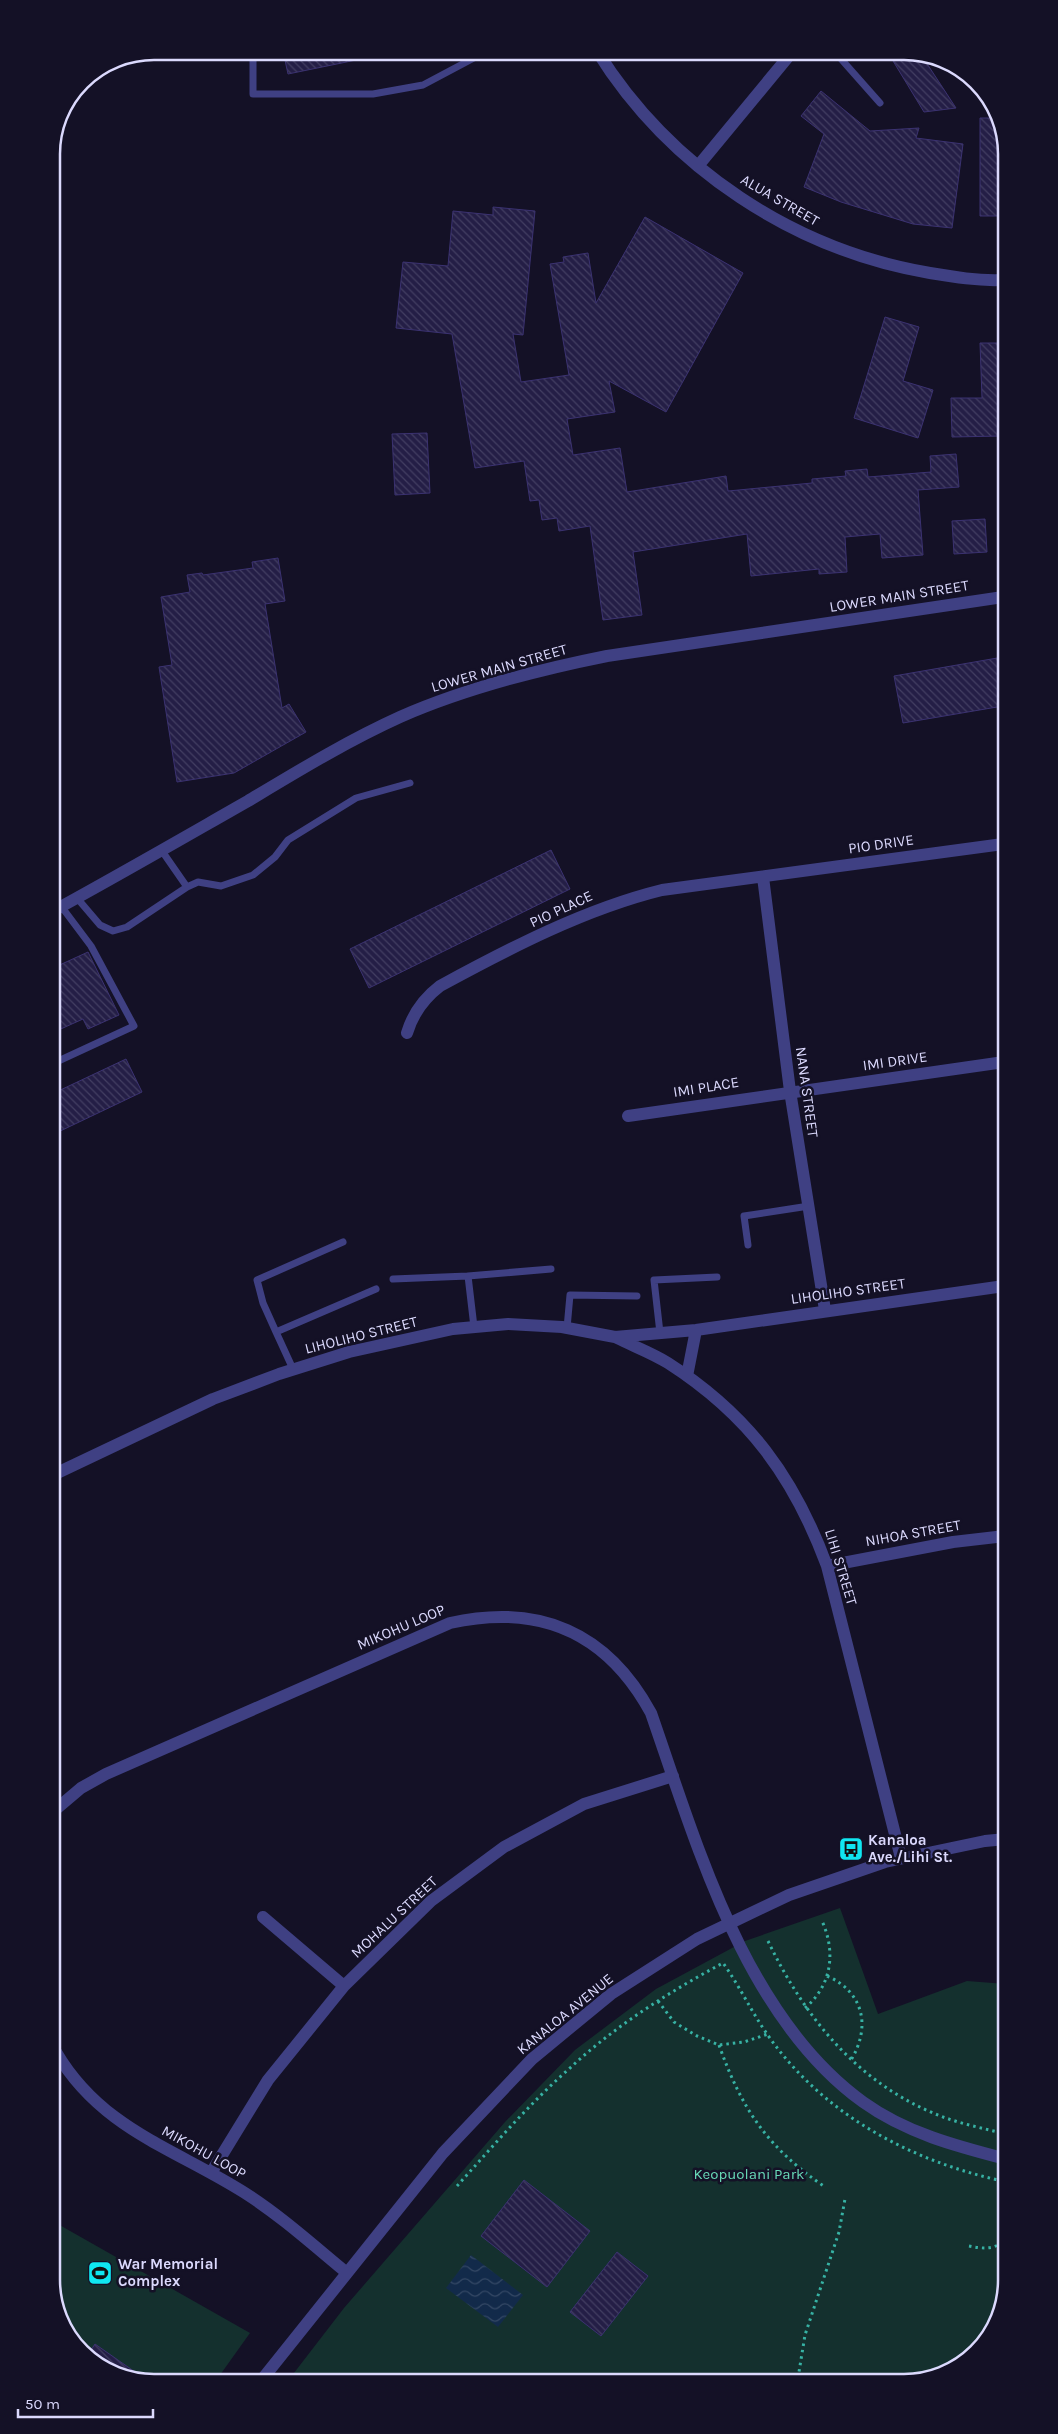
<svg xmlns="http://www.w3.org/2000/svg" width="1058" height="2434" viewBox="0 0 1058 2434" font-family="Karla,sans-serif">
  <defs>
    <pattern id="water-waves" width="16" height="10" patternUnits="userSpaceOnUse" patternTransform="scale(1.25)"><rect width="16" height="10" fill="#122a4a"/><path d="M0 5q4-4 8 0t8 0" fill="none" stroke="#344865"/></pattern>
    <pattern id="building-back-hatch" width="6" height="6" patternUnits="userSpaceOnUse" patternTransform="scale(1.25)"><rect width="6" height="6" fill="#241e46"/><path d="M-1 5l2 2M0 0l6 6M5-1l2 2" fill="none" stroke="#433e62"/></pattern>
  </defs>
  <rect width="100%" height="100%" fill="#141126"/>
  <path fill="#14302e" d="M840,1908L878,2014L967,1981L1006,1984L1007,2280L986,2342L937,2377L287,2382L344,2308L505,2122L575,2050L656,1989L745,1941Z
    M56,2223L250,2333L215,2382L147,2383L91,2361L57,2313Z"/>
  <path fill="url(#water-waves)" d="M471,2255L523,2295L498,2327L446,2288Z"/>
  <path fill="url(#building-back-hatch)" stroke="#3b3271" d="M283,51H365L366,58L288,74Z
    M887,51H911L922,56L956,108L924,112Z
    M821,91L870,131L919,128L916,138L963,144L952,228L913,224L841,202L804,187L824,134L801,116Z
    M980,118H999L1001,121L1002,216H980Z
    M493,207L535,211L523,335L513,334L521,382L569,375L550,264L564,262L563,257L588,253L596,303L645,217L743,273L666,412L609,381L615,412L567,419L573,455L620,448L627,492L726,476L728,491L812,483V479L846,476L845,471L867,469L868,477L931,472L930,456L956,454L959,487L918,490L923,555L882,558L880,534L845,537L847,572L819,574V569L751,576L747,534L633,552L642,615L603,620L590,526L559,531L557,518L542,520L539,500L530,501L524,461L475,468L452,334L396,328L403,262L448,266L453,211L493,215Z
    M885,317L919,327L903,381L933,390L918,438L854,418Z
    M980,343H1002V436L952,437L951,398H982Z
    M427,433L430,493L395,495L392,434Z
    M985,519L987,552L954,554L952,521Z
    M278,558L285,601L265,604L282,708L289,704L306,732L234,773L177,782L159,667L172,665L161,597L190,592L187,575L202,573L203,575L253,568L252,562Z
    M1003,657V706L903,723L894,676Z
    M551,850L570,889L369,988L350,949Z
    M88,952L119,1015L88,1029L83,1019L54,1032L53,968Z
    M126,1059L142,1092L54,1134V1093Z
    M524,2180L590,2231L547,2287L481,2236Z
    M617,2252L648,2276L601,2336L570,2312Z
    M95,2344L138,2374L136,2378L91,2361L87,2356Z"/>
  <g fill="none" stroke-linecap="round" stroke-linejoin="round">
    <path stroke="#37b2a4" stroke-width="3" stroke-dasharray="2.5 4" stroke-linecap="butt" d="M768,1941C804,2016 855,2080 933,2113C956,2123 982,2128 1006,2134
      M827,1976C864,1992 871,2027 851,2060
      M658,2001L674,2022L697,2036L719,2045L744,2042L768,2034
      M805,2008C832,1985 836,1952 822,1921
      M719,2045C742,2110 768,2148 825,2187
      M457,2186C493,2146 529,2104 570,2068C615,2026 669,1992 723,1963C739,1985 751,2011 767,2034C823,2115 912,2162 1007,2182
      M969,2246C984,2249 1001,2251 1007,2233
      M798,2378L805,2335L839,2232L845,2199"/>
    <path stroke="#3f4083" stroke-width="7" d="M253,51V94H373L423,85L487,51
      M834,51L880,103
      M187,887L198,882L221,886L253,875L275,857L288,840L356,798L410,783
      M77,898L100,925L113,931L127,927L187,887L162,851
      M54,1063L134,1026L91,946L61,906
      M748,1245L744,1216L809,1206
      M393,1279L468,1276
      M474,1327L468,1276L551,1269
      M567,1328L570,1295L637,1296
      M276,1332L263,1303L257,1280L343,1242
      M660,1333L654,1280L717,1277
      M293,1369L276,1332L376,1289"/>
    <path stroke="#3f4083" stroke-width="12" d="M597,51C670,168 794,250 930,273C954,277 978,281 1002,280
      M698,166L793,51
      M763,877L790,1091L825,1310
      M407,1033C413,1013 423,999 440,986C510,948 585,909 662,890L1003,844
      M628,1116L1004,1062
      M617,1338C633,1346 652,1353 668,1363C749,1415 794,1477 827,1566L901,1858
      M687,1376L696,1330
      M55,1474L213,1399L279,1374L349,1352L453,1329L508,1324L562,1327L615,1337L696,1330L1004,1286
      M827,1566L953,1542L1005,1536
      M55,1810L81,1788L106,1774L450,1623C539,1603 607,1632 651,1713C697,1845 745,2017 863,2102C906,2133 956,2146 1006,2159
      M263,1917L344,1986
      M56,2052C101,2129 174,2148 245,2193C281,2216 313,2245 347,2273
      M211,2173L268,2080L344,1986L431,1901L504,1847L584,1804L673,1776
      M260,2382L443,2153L532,2059L611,1994L697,1939L789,1895L885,1862L985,1841L1006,1839"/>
    <path stroke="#3f4083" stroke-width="12" d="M53,911C119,875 183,838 248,801C298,771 347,741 400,717C466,688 537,670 607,656L1003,597"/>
  </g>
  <defs>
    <symbol id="bus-square" viewBox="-11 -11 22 22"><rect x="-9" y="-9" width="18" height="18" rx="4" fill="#10e7f1" stroke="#141126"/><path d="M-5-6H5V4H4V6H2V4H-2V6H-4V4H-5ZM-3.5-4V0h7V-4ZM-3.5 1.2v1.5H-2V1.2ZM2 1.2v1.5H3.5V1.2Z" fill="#111"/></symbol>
    <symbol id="stadium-square" viewBox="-11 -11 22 22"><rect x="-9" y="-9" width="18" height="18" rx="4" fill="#10e7f1" stroke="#141126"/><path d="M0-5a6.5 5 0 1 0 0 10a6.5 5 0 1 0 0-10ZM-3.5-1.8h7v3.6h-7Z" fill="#111"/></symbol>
  </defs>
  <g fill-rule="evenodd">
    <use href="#bus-square" x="837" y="1835" width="28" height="28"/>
    <use href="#stadium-square" x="86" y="2259" width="28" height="28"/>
  </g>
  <g text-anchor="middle" stroke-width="5" stroke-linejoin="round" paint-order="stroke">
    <g font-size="15" fill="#dbd9fd" stroke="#141126">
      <text transform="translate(780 200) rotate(30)" y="5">ALUA STREET</text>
      <text transform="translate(899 596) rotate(-9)" y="5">LOWER MAIN STREET</text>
      <text transform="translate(499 668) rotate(-16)" y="5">LOWER MAIN STREET</text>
      <text transform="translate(881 844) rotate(-8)" y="5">PIO DRIVE</text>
      <text transform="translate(561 909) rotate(-25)" y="5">PIO PLACE</text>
      <text transform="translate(895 1061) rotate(-8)" y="5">IMI DRIVE</text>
      <text transform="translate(706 1087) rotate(-9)" y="5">IMI PLACE</text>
      <text transform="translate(807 1092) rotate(82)" y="5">NANA STREET</text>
      <text transform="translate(848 1291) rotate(-8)" y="5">LIHOLIHO STREET</text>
      <text transform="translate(361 1335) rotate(-14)" y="5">LIHOLIHO STREET</text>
      <text transform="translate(913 1533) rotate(-10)" y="5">NIHOA STREET</text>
      <text transform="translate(841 1567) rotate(73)" y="5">LIHI STREET</text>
      <text transform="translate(401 1627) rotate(-23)" y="5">MIKOHU LOOP</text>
      <text transform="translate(394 1917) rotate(-43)" y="5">MOHALU STREET</text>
      <text transform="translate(565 2014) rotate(-39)" y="5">KANALOA AVENUE</text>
      <text transform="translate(204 2152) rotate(29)" y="5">MIKOHU LOOP</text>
    </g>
    <g font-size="15" font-weight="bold" fill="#dbd9fd" stroke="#141126" text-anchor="start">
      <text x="868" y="1845">Kanaloa<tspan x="868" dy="17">Ave./Lihi St.</tspan></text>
      <text x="118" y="2269">War Memorial<tspan x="118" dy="17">Complex</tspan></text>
    </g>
    <g font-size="15" fill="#68d9b7" stroke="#141126">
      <text x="749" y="2179">Keopuolani Park</text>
    </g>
  </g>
  <path d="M0 0H1058V2434H0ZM154 60H904A94 94 0 0 1 998 154V2280A94 94 0 0 1 904 2374H154A94 94 0 0 1 60 2280V154A94 94 0 0 1 154 60Z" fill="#141126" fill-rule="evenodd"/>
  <path fill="none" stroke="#dbd9fd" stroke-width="2.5" d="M154 60H904A94 94 0 0 1 998 154V2280A94 94 0 0 1 904 2374H154A94 94 0 0 1 60 2280V154A94 94 0 0 1 154 60Z"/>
  <path d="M18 2409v8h135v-8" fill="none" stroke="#dbd9fd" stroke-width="2.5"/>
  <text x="25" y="2409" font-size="15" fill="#dbd9fd" stroke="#141126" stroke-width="4" paint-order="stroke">50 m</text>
</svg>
